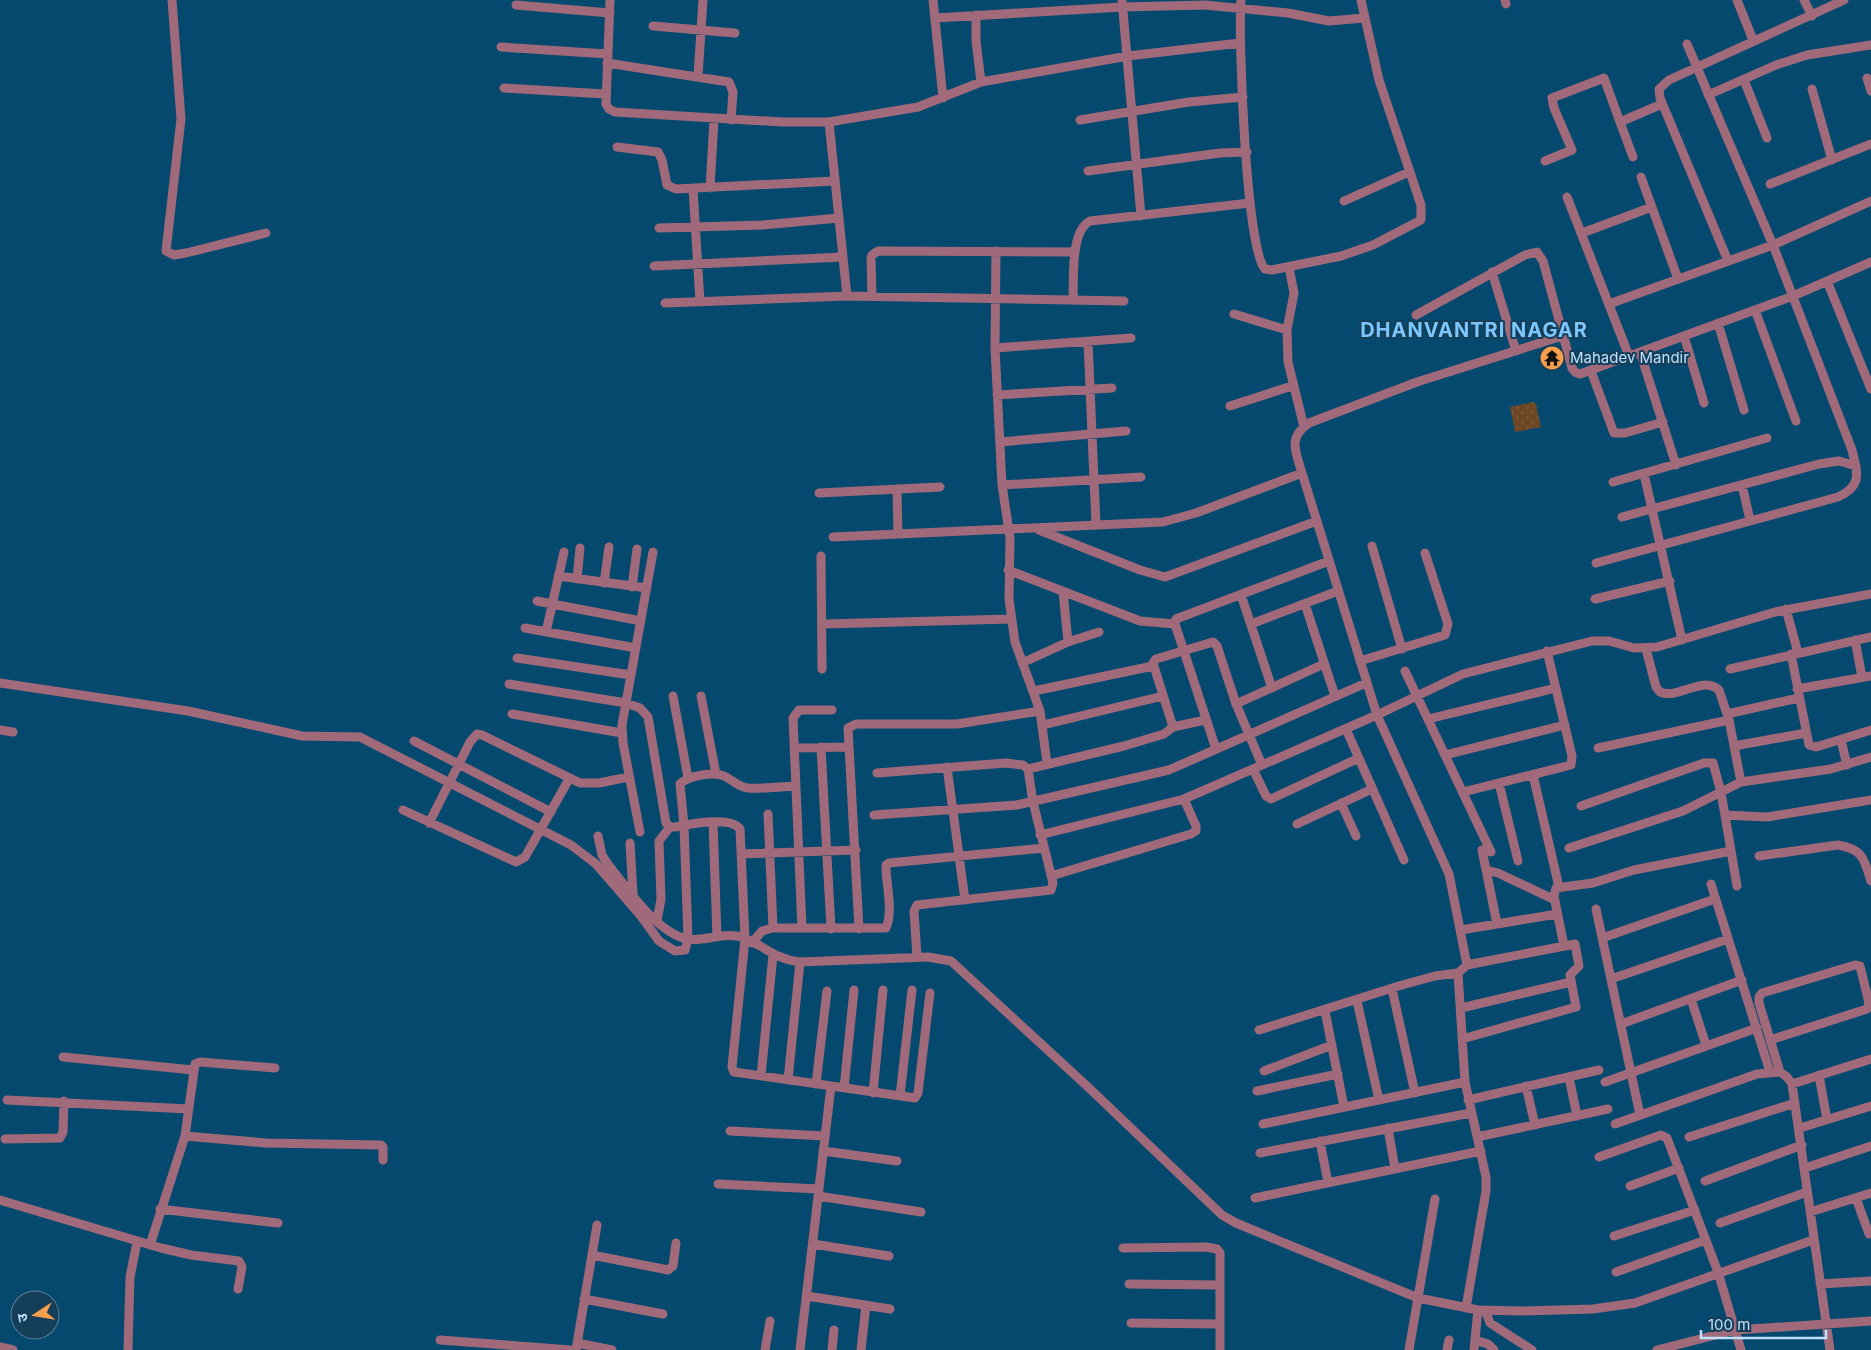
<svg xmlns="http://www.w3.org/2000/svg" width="1871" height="1350" viewBox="0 0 1871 1350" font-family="Inter,'Noto Sans Devanagari',sans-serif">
  <defs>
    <pattern id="green-dots" width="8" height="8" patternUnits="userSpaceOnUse" patternTransform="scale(1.25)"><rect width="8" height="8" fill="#6e4725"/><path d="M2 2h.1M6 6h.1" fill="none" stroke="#816146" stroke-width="1.8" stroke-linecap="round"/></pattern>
  </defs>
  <rect width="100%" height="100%" fill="#06496e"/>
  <path fill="url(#green-dots)" d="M1533,402L1536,404L1541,427L1515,432L1510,407Z"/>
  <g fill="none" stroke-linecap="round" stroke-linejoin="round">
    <path stroke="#a16a7a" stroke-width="9" d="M172,0L181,119L166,251L174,255L186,253L266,233
      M610,0L606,104L609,109L615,112L782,122H829L918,107L981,82L1128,56L1240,43
      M933,0L943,98
      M1122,0L1141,216
      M1241,0C1238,36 1246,250 1265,269L1272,270L1341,256L1373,245L1421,220V205L1379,80L1361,0
      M1505,0L1506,4
      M1737,0L1753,40
      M1804,0L1812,16
      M516,5L610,13
      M976,15V41L981,82
      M935,18L1122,7L1205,5L1288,13L1329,21L1364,18
      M653,26L735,33
      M501,47L607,54
      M607,63L729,82L733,92L731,120
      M698,76L703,0
      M1867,78L1871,91
      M1744,80L1767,138
      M504,88L605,94
      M1812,89L1832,160
      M1708,95L1776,65L1807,55L1871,45
      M1080,120L1189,102L1243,97
      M829,122L847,296
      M1620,122L1633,157
      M617,147L658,152L662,160L667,185L676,189L835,181
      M1545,161L1572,150L1554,108L1552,98L1604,78L1620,122L1662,104
      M1088,171L1220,153L1247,152
      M1641,177L1678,279
      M1770,184L1871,144
      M710,188L714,119
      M693,189L700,302
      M1567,197L1629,356
      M1344,201L1409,172
      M659,228L763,225L839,218
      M1582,233L1652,207
      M996,251L995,348L1002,485L1010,538L1009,599L1015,642L1040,711L1047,763
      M1728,261L1660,98L1659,89L1669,80L1844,0
      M654,266L843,257
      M1289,267L1294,293L1287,330L1288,362L1304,427
      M1492,272L1516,351
      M1827,281L1871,389
      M872,296L871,259L872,255L878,251L1075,252
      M1073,300C1074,279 1070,231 1090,221L1250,203
      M665,303L847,296L1124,301
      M1609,304L1773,245L1871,201
      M1755,310L1796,421
      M1234,314L1287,330
      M1416,315L1525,255L1537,252L1543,261L1572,368L1575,372L1580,374L1793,296L1871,262
      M1718,323L1744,410
      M1684,336L1704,403
      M1088,342L1096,525
      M995,348L1131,338
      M1640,352L1676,465
      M1591,371L1614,433H1625L1663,422
      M997,395L1112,388
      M1230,406L1292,386
      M1000,442L1126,431
      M1644,474L1682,640
      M1613,482L1767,438
      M1002,485L1141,477
      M1742,485L1750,520
      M897,491L898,534
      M819,493L940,487
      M1622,517L1819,464L1839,461L1856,466
      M1039,530L1140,570L1165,577L1317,521
      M833,537L1163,522L1196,513L1302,473
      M1372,546L1402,649
      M821,556L822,669
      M1596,563L1838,497C1862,486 1858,474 1852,450L1773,245L1687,44
      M1008,570L1140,621L1175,624
      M558,576L647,588
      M577,579L580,548
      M604,583L609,547
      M632,587L637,549
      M1063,592L1068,642
      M1241,595L1272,688
      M1595,599L1670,581
      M537,601L641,621
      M1305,604L1335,696
      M1786,609L1798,653
      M823,624L1011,619
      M1251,624L1338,591
      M525,628L636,648
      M546,632L564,552
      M1855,640L1862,677
      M1646,649L1656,687L1660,692C1679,700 1701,675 1719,690L1729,720L1741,782
      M1791,654L1809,745L1816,747L1871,730
      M517,658L631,675
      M1360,661L1445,635L1448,624L1425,553
      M1022,663L1068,642L1099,632
      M1730,669L1871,637
      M1405,671L1491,852
      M0,683L188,711L302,736L360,737L571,845L596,864L641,916L659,941L675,951L685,950L688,939L684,825L680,784C688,776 713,771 724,776C733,780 738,787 748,788C764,789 780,787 795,786
      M509,684L626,703L640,708L648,717L666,823L670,827H675C689,824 731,816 740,829L745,939L732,1067L734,1072L915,1098L918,1093L930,993
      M1797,689L1871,676
      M1034,691L1153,666
      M673,696L688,778
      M701,696L716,774
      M1236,704L1324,664
      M512,714L622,733
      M1727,714L1799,698
      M1428,719L1556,688
      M1205,720L1173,727L1153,663L1156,659L1213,642L1217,646L1236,704L1262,765
      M1043,725L1163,696
      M1346,729L1404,860
      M0,730L13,732
      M1841,740L1847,765
      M414,741L551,812
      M1734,746L1806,733
      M821,747L831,929
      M794,748L849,747
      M1598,748L1729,720
      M1216,749L1175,624L1176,619L1329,561
      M1445,755L1565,725
      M947,767L965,900
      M1253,769L1266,796L1271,799L1359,758
      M877,773L1006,763L1023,765L1028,769
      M1533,775L1559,887
      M1499,783L1518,861
      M1463,792L1571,765L1572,756L1547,651
      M1341,803L1356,836
      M1581,806L1704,763H1713L1721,792L1737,886
      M403,810L516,862L525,857L569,779
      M768,814L773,928
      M874,815L1017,805L1169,770L1366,683
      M1725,815L1767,817L1871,800
      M713,822L717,937
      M429,823L470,742L477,734L482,735L580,783H599L629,777
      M1297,824L1372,789
      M640,832L623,743L622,725L653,552
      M1040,835L1184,799L1377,715L1463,674L1592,641H1609L1634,648L1657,647L1775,612L1871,594
      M598,836L602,855L607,863C626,886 656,933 687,939C703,942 720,933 737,936C759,940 771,959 800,962L928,957L951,961L1088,1087L1222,1215L1236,1223L1418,1298L1478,1310L1522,1311L1593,1309L1635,1303L1813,1240
      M630,843L633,894
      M1569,848L1683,811L1741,782L1831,769L1871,757
      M1482,850L1497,924
      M741,854L856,850
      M1759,856L1838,845C1863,849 1864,859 1871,881
      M1486,870L1498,873L1555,900
      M1051,876L1191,834L1196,831V826L1184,799
      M1711,884L1770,1072
      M1596,909L1640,1115
      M657,921L661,899L659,841L670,827
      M802,928L793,718L799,710H832
      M859,929L848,728L856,724H957L1040,711
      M1461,930L1557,914
      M1602,938L1715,899
      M752,943L762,931L773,928H886C893,912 887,887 886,870V865L889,863L1044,848
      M1564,946L1554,896L1556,888L1593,883L1634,870L1731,851
      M917,957L914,911L917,905L1051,890L1053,883L1033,802L1028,769L1124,746L1164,734L1173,727
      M1467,965L1449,874L1377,715L1302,473C1296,452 1287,438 1309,423L1417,382L1562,336
      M1611,979L1728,939
      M1392,989L1415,1093
      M1691,999L1706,1045
      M1357,1001L1379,1100
      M1461,1008L1571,982
      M1325,1011L1344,1107
      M1621,1024L1742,980
      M1259,1030L1402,985L1435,976L1458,973
      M1462,1039L1576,1007L1570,975L1579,966L1575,944L1477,963L1467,965L1458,973L1465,1082L1486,1177V1191L1466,1308
      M1770,1040L1867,1009L1869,1003L1860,966L1855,965L1762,993L1759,997V1003L1780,1072
      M63,1057L193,1070
      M1264,1071L1332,1045
      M1819,1075L1827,1120
      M761,1076L773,955
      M1569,1077L1577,1116
      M788,1080L800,962
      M1605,1082L1757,1028
      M816,1084L827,991
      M1792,1084L1871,1059
      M1526,1086L1535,1125
      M844,1088L854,990
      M1257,1091L1338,1074
      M873,1093L883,990
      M900,1096L912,990
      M7,1100L189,1109
      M1468,1100L1599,1070
      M1263,1124L1465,1082
      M1615,1124L1757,1074L1780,1072L1787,1077L1792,1084L1830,1350
      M1388,1128L1395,1169
      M1800,1128L1871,1106
      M730,1131L825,1136
      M185,1136L266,1143L381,1145L383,1147V1160
      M1477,1137L1608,1109
      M1689,1137L1795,1103
      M5,1139L60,1138L63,1132L64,1101
      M1320,1141L1328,1183
      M823,1151L897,1161
      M1260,1153L1471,1113
      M1599,1157L1661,1135L1667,1138L1718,1272L1741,1350
      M1805,1168L1871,1146
      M1705,1181L1802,1145
      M718,1184L819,1189
      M1630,1186L1679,1168
      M818,1196L921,1212
      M1255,1198L1481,1151
      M1856,1198L1869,1234
      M0,1200L161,1248L191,1255L239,1261L242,1267L238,1289
      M160,1209L278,1223
      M1810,1212L1871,1193
      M1720,1223L1807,1192
      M1614,1236L1695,1210
      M813,1244L889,1256
      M150,1245L185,1136L195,1064L200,1062L275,1068
      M1123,1248L1206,1247L1217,1249L1220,1253V1350
      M592,1255L668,1270L673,1266L676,1243
      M1616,1272L1706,1240
      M1129,1284L1220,1285
      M1820,1284L1871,1281
      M807,1296L890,1309
      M584,1299L663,1314
      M1485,1310L1490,1323L1532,1350
      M1131,1323L1220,1324
      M440,1340L571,1350
      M1475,1340L1488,1344L1494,1350
      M577,1343L612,1350
      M0,1347L13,1350
      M128,1350L130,1277L137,1242
      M576,1350L597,1225
      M765,1350L770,1321
      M800,1350L831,1086
      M832,1350L834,1330
      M861,1350L866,1305
      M1409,1350L1435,1199
      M1447,1350L1449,1340
      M1474,1350L1478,1310
      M1657,1350L1735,1330L1871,1321"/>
  </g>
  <defs>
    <symbol id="temple-disc" viewBox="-11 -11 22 22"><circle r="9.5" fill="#f99f4d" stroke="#153e58"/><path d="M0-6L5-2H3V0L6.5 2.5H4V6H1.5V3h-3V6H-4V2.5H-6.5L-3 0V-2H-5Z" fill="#111"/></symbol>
  </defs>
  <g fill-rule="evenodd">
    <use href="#temple-disc" x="1538" y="344" width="28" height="28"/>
  </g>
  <g text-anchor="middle" stroke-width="4" stroke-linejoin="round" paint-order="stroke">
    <g font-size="15" fill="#bde1fd" stroke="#153e58" text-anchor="start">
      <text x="1570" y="363">Mahadev Mandir</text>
    </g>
    <g font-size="20" font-weight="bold" letter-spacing="1" fill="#7cc8fe" stroke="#153e58">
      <text x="1474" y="337">DHANVANTRI NAGAR</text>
    </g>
  </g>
  <g transform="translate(35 1315) rotate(258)"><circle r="24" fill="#153e58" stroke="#587f9a"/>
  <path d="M0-4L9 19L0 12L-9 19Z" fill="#f99f4d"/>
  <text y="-8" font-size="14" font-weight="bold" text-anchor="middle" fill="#bde1fd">उ</text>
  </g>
  <path d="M1701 1330v8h125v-8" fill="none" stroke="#bde1fd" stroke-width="2.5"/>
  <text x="1708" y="1330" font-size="15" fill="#bde1fd" stroke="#153e58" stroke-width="4" paint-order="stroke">100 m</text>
</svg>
